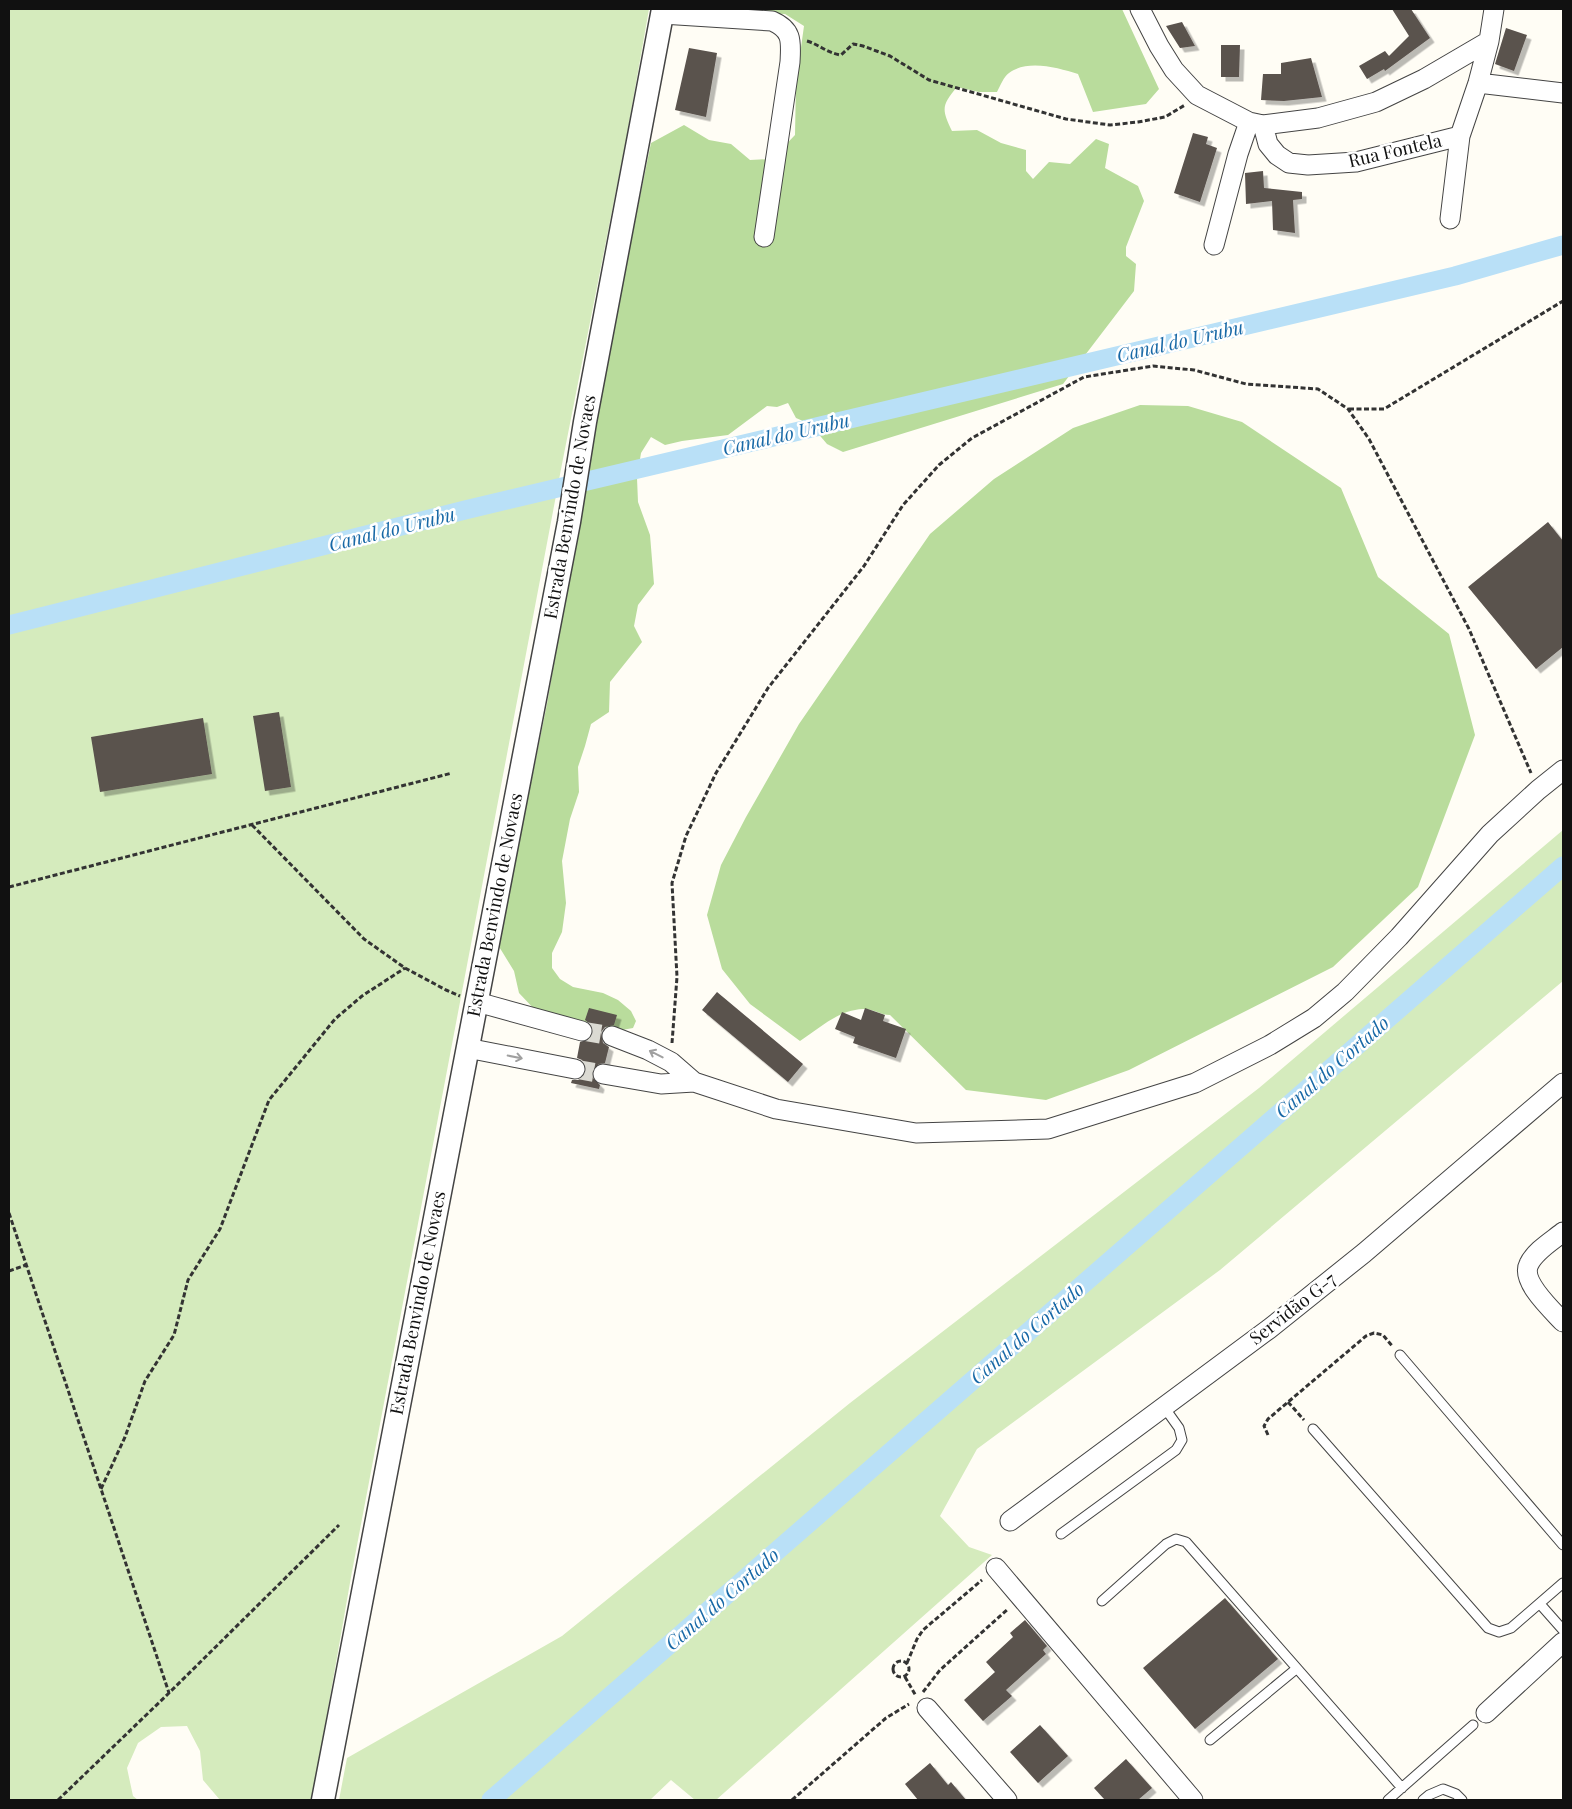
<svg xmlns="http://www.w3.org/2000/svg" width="1572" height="1809" viewBox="0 0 1572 1809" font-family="'Playfair Display',serif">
  <defs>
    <filter id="shadow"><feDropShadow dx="4.5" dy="4.5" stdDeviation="0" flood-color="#0004"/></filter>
  </defs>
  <rect width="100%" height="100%" fill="#fffdf5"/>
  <path fill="#d5ebbd" d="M9,9H649L626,140L562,464L351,1577L312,1800H220L203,1780L200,1751L187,1726L161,1727L138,1743L127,1768L133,1796L138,1800H9Z
    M1563,830V981L1220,1270L977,1449L940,1516L969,1547L992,1555L716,1800H695L671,1780L650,1800H339L347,1758L562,1636L850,1403L1259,1088Z"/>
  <path fill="#b9dc9c" d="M725,9H1122L1159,89L1146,104L1093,112L1078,74C1058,68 1028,59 1009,73C1004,76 1000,86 997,92H979L957,87C942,105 941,109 952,131L977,130L1001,143L1026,150V171L1033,179L1049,162L1070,164L1096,139L1109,144L1105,168L1138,186L1144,201L1126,247V256L1136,264L1134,291L1063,384L843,452L827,444L810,424L796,418L788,403L777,407L767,406L728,435L682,441L665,445L651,437L641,453L637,478L638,502L650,535L654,584L638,605L634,626L642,642L610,682L609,712L591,724L585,746L578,767L579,792L570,819L562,861L566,903L562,932L552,953V968L560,979L573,987L603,993L618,1000L631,1011L636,1021L633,1028L622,1030L537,1012L519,993L514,971L498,945L547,704L603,378L651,143L684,125L709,140L731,144L750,160L772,159L795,135L796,83L804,26L785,14L742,12Z
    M1140,405L1188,406L1242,422L1341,488L1378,577L1449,634L1475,735L1418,887L1333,967L1129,1070L1046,1100L966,1090L890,1015C881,1015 872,1008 863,1009C838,1010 820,1028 800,1041L750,1004L722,969L707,915L721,865L746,817L799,724L930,534L994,479L1073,428Z"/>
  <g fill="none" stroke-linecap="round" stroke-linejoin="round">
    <path stroke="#b9e0f7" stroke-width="19" d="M9,625L465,510L1455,276L1563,245
      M491,1800L1563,866"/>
  </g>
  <path fill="#5a524d" filter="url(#shadow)" d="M1392,9H1411L1430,38L1385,71L1384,69L1367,79L1359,66L1385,51L1389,56L1409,36Z
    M1182,22L1195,46L1180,48L1166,26Z
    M1506,28L1527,35L1514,71L1495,64Z
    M1221,45H1240L1239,77H1221Z
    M689,48L717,53L706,117L675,110Z
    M1311,58L1322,97L1284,101L1261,100L1263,74H1281V63Z
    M1193,133L1208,137L1206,144L1217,148L1200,202L1174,193Z
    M1263,171L1264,188L1302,192V199L1293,200L1295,233L1273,230L1272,201L1246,204L1245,173Z
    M1548,522L1563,541V647L1536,669L1468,587Z
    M279,712L291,787L265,791L253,716Z
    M203,718L212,774L100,792L91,737Z
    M717,992L803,1064L788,1082L702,1010Z
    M589,1008L617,1015L614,1025L605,1027L601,1032L603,1043L609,1047L605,1063L599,1064L592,1072L593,1078L600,1085L599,1089L571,1083L572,1080H578L583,1077L586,1072L585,1065L582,1060L577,1058L580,1042L590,1039L593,1034L590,1024L585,1020Z
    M865,1008L885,1015L883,1021L906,1029L896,1058L853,1043L855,1037L835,1029L842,1012L861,1020Z
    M1225,1598L1278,1659L1195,1729L1143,1668Z
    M1025,1620L1047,1646L1043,1650L1046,1654L1006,1690L1012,1696L983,1721L964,1700L995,1672L986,1662L1013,1637L1010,1633Z
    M1040,1725L1068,1756L1038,1783L1010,1752Z
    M1126,1759L1152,1788L1138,1800H1105L1094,1788Z
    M930,1763L948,1785L951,1782L966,1800H918L905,1784Z"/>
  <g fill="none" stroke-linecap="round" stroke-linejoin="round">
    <path stroke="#dbdad3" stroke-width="19" stroke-dasharray="19 9" stroke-linecap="butt" d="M582,1031L612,1036
      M575,1069L603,1074"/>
    <defs>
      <path id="service" d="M1400,1355L1563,1545
        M1313,1429L1488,1628L1499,1632L1511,1628L1563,1583
        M1061,1534L1176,1450L1182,1440L1179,1428L1164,1407
        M1102,1601L1166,1544L1176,1539L1186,1542L1402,1788
        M1540,1604L1563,1630
        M1210,1740L1296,1669
        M1388,1800L1473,1725
        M1423,1800L1429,1795L1443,1789L1456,1794L1462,1800"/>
      <path id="minor" d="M1140,9L1159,46L1174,70L1197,95L1249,122L1263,125L1318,118L1376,102L1424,79L1489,41L1494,9
        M662,14L772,21C793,30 791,42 790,62L764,237
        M1478,83L1563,93
        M1263,125L1268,144L1277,155L1289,163L1308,165L1356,162L1460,136
        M1450,219L1460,136L1478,83L1489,41
        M1214,245L1238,154L1249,122
        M477,1002L582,1031
        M612,1036L648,1050L671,1062L694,1082L776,1109L916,1133L1048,1129L1195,1083L1270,1045L1314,1018L1345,992L1399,937L1490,834L1538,790L1563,770
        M467,1048L575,1069
        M603,1074L661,1084L694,1082
        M1563,1232C1552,1241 1535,1251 1529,1264C1520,1281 1552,1310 1563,1322
        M1010,1521L1269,1329L1364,1253L1563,1083
        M996,1568L1193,1800
        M927,1708L1007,1800
        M1486,1713L1563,1642"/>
      <path id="tertiary" d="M323,1800L569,522L585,422L663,9"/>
    </defs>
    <use href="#service" stroke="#444" stroke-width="11"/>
    <use href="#minor" stroke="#444" stroke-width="21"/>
    <use href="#tertiary" stroke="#444" stroke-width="25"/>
    <path stroke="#333" stroke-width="3" stroke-dasharray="5 2.5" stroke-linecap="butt" d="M807,41C820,45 827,53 841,55L853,44L863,46L890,56L929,80L1066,119L1110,125L1138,122L1165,117L1185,105
      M1349,409H1384L1563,301
      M252,825L364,939L405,968L446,990L460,996
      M9,887L452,773
      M672,1043L677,977L672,883L686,836L716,773L768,688L864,566L903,505L939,465L972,438L1084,377L1153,366L1194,370L1246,384L1318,389L1348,409L1369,439L1469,629L1531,773
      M9,1213L169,1693
      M9,1271L26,1265
      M1288,1402L1304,1420
      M1268,1435L1264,1426L1268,1419L1366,1336L1374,1333L1383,1335L1393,1347
      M101,1489L125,1437L145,1381L174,1335L188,1280L220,1229L269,1100L335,1019L362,996L405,968
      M893 1669a8 8 0 1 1 16 0a8 8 0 1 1-16 0Z
      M907,1663L917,1639L923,1630L982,1580
      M905,1677L916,1696
      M923,1692L940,1670L1008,1609
      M58,1800L169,1693L339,1525
      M792,1800L886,1718L909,1704"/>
    <use href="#service" stroke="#fff" stroke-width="9"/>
    <use href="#minor" stroke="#fff" stroke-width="19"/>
    <use href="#tertiary" stroke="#fff" stroke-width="22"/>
  </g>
  <defs><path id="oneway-shaft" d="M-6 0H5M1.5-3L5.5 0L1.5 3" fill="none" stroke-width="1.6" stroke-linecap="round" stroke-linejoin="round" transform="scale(1.25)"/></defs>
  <g stroke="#a0a0a0">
    <use href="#oneway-shaft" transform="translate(656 1054) rotate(-153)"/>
    <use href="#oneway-shaft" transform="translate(515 1057) rotate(11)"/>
  </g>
  <g text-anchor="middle" stroke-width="5" stroke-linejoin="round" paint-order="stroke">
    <g font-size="18" fill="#111" stroke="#fff">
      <text transform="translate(1395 151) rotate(-13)" y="6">Rua Fontela</text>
      <text transform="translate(570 507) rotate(-80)" y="6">Estrada Benvindo de Novaes</text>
      <text transform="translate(495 905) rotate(-79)" y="6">Estrada Benvindo de Novaes</text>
      <text transform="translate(418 1303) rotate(-79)" y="6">Estrada Benvindo de Novaes</text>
      <text transform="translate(1293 1309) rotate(-38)" y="6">Servidão G-7</text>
    </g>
    <g font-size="19" font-style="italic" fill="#1768a6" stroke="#fff">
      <text transform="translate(1180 341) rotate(-13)" y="7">Canal do Urubu</text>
      <text transform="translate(786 434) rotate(-13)" y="7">Canal do Urubu</text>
      <text transform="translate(392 529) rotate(-14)" y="7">Canal do Urubu</text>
      <text transform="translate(1332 1067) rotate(-41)" y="7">Canal do Cortado</text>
      <text transform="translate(1027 1333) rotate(-41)" y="7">Canal do Cortado</text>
      <text transform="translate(722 1599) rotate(-41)" y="7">Canal do Cortado</text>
    </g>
  </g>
  <rect width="1572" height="1809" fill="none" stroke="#111111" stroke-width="20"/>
</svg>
